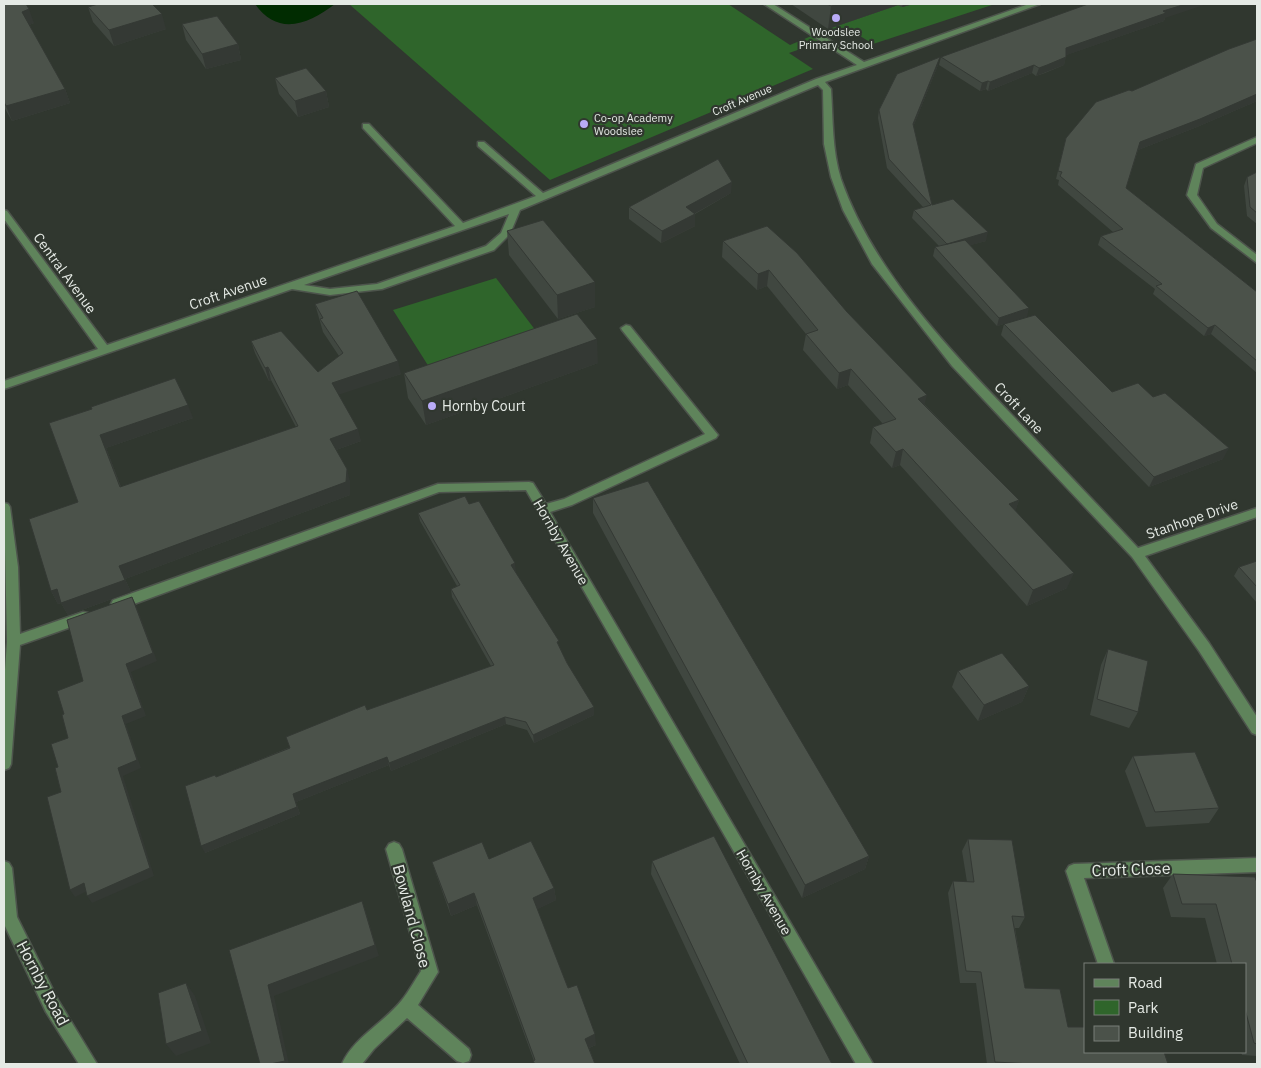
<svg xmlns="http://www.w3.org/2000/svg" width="1261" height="1068" viewBox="0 0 1261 1068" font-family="'IBM Plex Sans',sans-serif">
  <rect width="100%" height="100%" fill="#30372f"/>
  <path fill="#2f652b" d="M349,4H728L790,45L828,29L898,5L902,7L913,4H995L873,44L852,31L789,53L813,69L550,180Z
    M496,278L536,331L429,367L393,310Z"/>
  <path fill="#012c01" d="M255,4H335C309,24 278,37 255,4Z"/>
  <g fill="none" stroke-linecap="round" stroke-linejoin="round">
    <defs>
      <path id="minor" d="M764,4H773L864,62L1029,4H1040L825,82L831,89C833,119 832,150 841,179C872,269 948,348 1013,416C1055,460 1097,504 1138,548L1257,508V517L1145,556L1209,643L1257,717V735L1252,733L1199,651L1132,557L952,366L872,264L843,210L831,177L824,144L823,90L818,85L520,210L510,234L494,250L382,289L330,295L292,289L4,389V381L98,349L4,219V210L7,211L107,345L455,226L363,128V124H369L463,223L536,196L478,146V142H484L543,193L816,79L857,65ZM509,214L501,233L486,246L377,284L330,289L304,285Z
        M1257,137V143L1203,168L1197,195L1217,224L1257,255V263L1211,228L1187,195L1196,164Z
        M626,325L630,326L718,435L716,438L572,505L550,512L873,1064H856L526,490L439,492L123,608L118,609L113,608L111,604L113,600L438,484L529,482L533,483L546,504L564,499L705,434L622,330L621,328Z
        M4,503L8,504L10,507L18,567L20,634L83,612L88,613L90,617L88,621L20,645L11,764L9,768L4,770V683L7,642Z
        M394,842L399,844L402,849L438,972L418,1005L469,1049L471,1055L469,1061L463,1063L457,1061L407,1018L374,1049L362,1064H342C354,1037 384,1023 402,1000C409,991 415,980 421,971L386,849L389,844Z
        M1257,858V872L1084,878L1114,964H1098L1066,871L1069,866L1074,864Z
        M4,861L9,863L12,868L17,917L58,1000L97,1064H79L46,1012L4,924Z"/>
    </defs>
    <use href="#minor" stroke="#4d544c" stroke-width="3"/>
    <use href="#minor" fill="#5f845b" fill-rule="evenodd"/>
  </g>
  <path fill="#404740" d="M4,4L34,23L29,25L65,89L70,103L12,121L4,107Z
    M791,4H913L902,7L898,5L828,29Z
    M88,7L166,29L114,46L93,22Z
    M1165,18L1164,21L1066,55L1064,65L1045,73L1036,76L1032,73L988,91L986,89L980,91L939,65L941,57Z
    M182,24L238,44L241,60L206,69L186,40Z
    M1257,39V101L1197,127L1138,150L1126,188L1257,292V373L1211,334L1204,336L1153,294L1155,289L1098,245L1101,236L1113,232L1058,185L1059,180L1056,179L1066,138L1132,91Z
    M938,65L913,127L932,205L986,241L970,245L1027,317L997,326L933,256L935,247L939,246L912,218L914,210L923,207L887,168L878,118L879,110Z
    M275,78L326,91L329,107L298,117L279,94Z
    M1257,172V224L1247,216L1244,186L1247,177Z
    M731,193L695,214V226L661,243L629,219V207Z
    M767,226L925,405L1019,500L1015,511L1067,588L1027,606L900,465L892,468L870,443L873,427L883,424L848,385L837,389L803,350L806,334L767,286L757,290L722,257L723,241Z
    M507,231L595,307L558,319L509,255Z
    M315,304L401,374L338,394L361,441L336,450L350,482V495L125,579L131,592L68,615L61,603L58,604L51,591L78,502L49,423L193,418L106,448L121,487L296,427L271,380L269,381L255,353L251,341L318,372L339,356L323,332Z
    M1004,324L1112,392L1153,397L1223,459L1149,487L1001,335Z
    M598,363L426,425L408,398L404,373Z
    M593,498L869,856L865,869L802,898L593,513Z
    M469,504L516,572H515L559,647L594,715L534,743L527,730L506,724L391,771L389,765L296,802L300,814L205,853L216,777L491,666L452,597L451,589L457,586L420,521L418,513Z
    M1257,561V603L1234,576L1239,567Z
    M1108,649L1138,712L1129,728L1090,715L1101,665Z
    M958,671L1029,686L1022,702L978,721L952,687Z
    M1133,756L1219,808L1209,823L1146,827L1125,771Z
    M968,839L1025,917L1019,928H1015L1025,988L1068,1027L1168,1064H987L976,983H960L948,893L953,881L967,882L962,851Z
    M489,859L554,888L556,900L537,909L568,988L596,1045L589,1048L595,1064H534V1061L477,905L451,916L436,874L432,862Z
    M652,861L832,1064H740L651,874Z
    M1173,874L1257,883V1056L1242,1055L1241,1052H1245V964H1217L1205,918L1171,917L1163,888Z"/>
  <path fill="#343934" d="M839,4H899L898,5L828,29L831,6Z
    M903,4H913L902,7Z
    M1186,4H1207L1165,18L1164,21L1064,56L1066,48L1163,11Z
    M29,9L34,23L27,26L22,12Z
    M162,14L166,29L114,46L109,30Z
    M238,44L241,60L206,69L202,54Z
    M940,57L938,65L911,132L913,124Z
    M1066,57L1064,65L1036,76L1039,68Z
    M1034,65L1032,73L988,91L990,82Z
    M988,81L986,89L980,91L982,83Z
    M65,89L70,103L12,121L6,106Z
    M326,91L329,107L298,117L295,101Z
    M1257,94V101L1197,127L1138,150L1140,142Z
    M732,182L731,193L685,219L686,207Z
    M695,214V226L661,243L662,231Z
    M988,232L986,241L945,252L947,244Z
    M769,270L767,286L757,290L758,274Z
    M595,282V307L558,319L557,295Z
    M1029,308L1027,317L997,326L999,318Z
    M1215,325L1211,334L1204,336L1208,328Z
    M597,339L598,363L426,425L422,401Z
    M398,361L401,374L335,396L332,383Z
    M268,367L271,380L269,381L265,368Z
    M851,369L848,385L837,389L839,373Z
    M927,395L923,411L918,399Z
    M188,405L193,418L106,448L126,500L100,435Z
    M358,429L361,441L333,451L330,439Z
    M1229,448L1223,459L1149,487L1154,477Z
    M903,449L900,465L892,468L896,452Z
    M347,469L350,482V495L125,579L131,592L68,615L61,603L58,604L51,591L119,566Z
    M1019,500L1014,516L1009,504Z
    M515,563L516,572L512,573L511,565Z
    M1074,573L1067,588L1027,606L1033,590Z
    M132,597L136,605L157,661L131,672L146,716L126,724L141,768L123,776L154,876L92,903L87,896L118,768Z
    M1029,686L1022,702L978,721L984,705Z
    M594,707V715L534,743L533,735Z
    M505,717L506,724L391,771L389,763Z
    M387,757L389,765L296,802L300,814L205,853L201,846L293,794Z
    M869,856L865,869L802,898L805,885Z
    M84,883L89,890L75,897L70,890Z
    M554,888L556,900L534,911L533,898Z
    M474,893L477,905L451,916L448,904Z
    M362,901L366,912L379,956L274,996L289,1064H270L268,985Z
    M186,983L195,996L211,1043L176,1056L166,1044Z
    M595,1034L596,1045L586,1049L585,1039Z"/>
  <path fill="#4b524a" stroke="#343934" d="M4,4H26L29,9L22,12L65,89L6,106L4,102Z
    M98,4H152L162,14L109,30L88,7Z
    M827,4H839L831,6Z
    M1088,4H1186L1163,11L1166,13L1066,48V57L1047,65L1039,68L1034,65L990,82L988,81L982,83L941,57Z
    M217,16L238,44L202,54L182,24Z
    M1257,39V94L1200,119L1140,142L1126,188L1257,292V361L1215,325L1208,328L1156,286L1162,284L1101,236L1123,229L1060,176L1062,172L1058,171L1066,138L1096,102L1129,90L1132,91L1229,49Z
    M940,57L913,124L932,205L953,199L988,232L947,244L914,210L931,205L889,159L879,110L897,74Z
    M306,68L326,91L295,101L275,78Z
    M718,159L732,182L686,207L695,214L662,231L629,207Z
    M1257,172V213L1250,207L1247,177Z
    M543,220L595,282L557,295L507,231Z
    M767,226L797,253L847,312L927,395L918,399L1019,500L1009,504L1074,573L1033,590L903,449L896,452L873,427L896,419L851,369L839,373L806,334L818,330L769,270L758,274L723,241Z
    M965,240L1029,308L999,318L935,247Z
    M357,291L398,361L332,383L358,429L330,439L347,469L346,482L119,566L125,580L61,603L57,589L51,591L29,519L78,502L49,423L92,409L91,407L175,378L188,405L100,435L120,487L298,426L268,367L265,368L251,341L281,331L318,372L343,353L320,319L323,318L315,304Z
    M577,314L597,339L422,401L404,373Z
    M1035,315L1112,392L1138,383L1153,397L1165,393L1229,448L1154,477L1004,324Z
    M648,481L869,856L805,885L593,498Z
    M465,496L469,504L479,501L515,563L511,565L559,641L557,642L567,663L594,707L533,735L526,722L505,717L389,763L387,757L293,794L297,807L201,846L185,786L215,775L216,777L290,748L286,737L365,705L367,710L494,665L451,589L460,585L418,513Z
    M1257,561V587L1239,567Z
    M132,597L153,653L126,664L142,708L122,716L137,760L118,768L150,868L87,896L84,883L70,890L47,797L61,792L55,768L58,767L51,744L68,738L62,715L64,714L57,691L83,681L67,620Z
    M1108,649L1148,661L1138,712L1097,699Z
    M1002,653L1029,686L984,705L958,671Z
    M1195,752L1219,808L1155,812L1133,756Z
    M714,836L832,1064H748L652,861Z
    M968,839L1012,840L1025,917L1012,916L1025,988L1060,989L1068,1027H1085V1052H1164L1168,1064H1031L995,1062L981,972L966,971L953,881L974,882Z
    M531,841L554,888L533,898L568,988L577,985L595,1034L585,1039L595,1064H535L533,1061L535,1060L474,893L448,904L432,862L482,842L489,859Z
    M1173,874L1255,877L1257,883V1044L1254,1043L1245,1009V964H1232L1216,904H1182Z
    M362,901L375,945L268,985L285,1061L270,1064H260L229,950Z
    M186,983L202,1031L166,1044L158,993Z"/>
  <g fill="#b9abf7" stroke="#30372f" stroke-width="2">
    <circle cx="836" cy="18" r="5"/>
    <circle cx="584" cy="124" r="5"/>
    <circle cx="432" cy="406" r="5"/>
  </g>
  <g text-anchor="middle" stroke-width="4.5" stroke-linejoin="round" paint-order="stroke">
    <g font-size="11" fill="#e5eae5" stroke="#30372f">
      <text x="836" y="36">Woodslee<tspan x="836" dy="13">Primary School</tspan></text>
      <text x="594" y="122" text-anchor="start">Co-op Academy<tspan x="594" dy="13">Woodslee</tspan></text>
    </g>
    <g font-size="11" fill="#e5eae5" stroke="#30372f">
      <text transform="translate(742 100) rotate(-23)" y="4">Croft Avenue</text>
    </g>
    <g font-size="14" fill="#e5eae5" stroke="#30372f">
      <text transform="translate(65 273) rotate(54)" y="5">Central Avenue</text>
      <text transform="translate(228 292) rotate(-19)" y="5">Croft Avenue</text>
      <text transform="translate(1019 408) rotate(47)" y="5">Croft Lane</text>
      <text transform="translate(1192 519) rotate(-19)" y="5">Stanhope Drive</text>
      <text transform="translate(561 542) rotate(60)" y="5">Hornby Avenue</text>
      <text transform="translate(764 892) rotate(60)" y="5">Hornby Avenue</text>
    </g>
    <g font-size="14" fill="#e5eae5" stroke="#30372f" text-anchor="start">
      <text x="442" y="411">Hornby Court</text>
    </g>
    <g font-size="16" fill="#e5eae5" stroke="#30372f">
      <text transform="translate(1131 869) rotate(-2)" y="6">Croft Close</text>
      <text transform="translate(412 916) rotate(75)" y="6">Bowland Close</text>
      <text transform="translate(43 983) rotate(62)" y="6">Hornby Road</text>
    </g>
  </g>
  <rect width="1261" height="1068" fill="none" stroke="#e5eae5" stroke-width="10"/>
  <rect x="1084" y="963" width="162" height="90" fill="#30372f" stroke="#787f78"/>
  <rect x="1094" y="979" width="25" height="8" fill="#5f845b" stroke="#787f78"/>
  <text x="1128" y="988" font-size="15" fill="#e5eae5">Road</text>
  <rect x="1094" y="1000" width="25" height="15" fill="#2f652b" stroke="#787f78"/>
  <text x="1128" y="1013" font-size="15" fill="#e5eae5">Park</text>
  <rect x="1094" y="1026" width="25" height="15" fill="#4b524a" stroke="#787f78"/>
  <text x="1128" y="1038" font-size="15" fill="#e5eae5">Building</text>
</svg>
